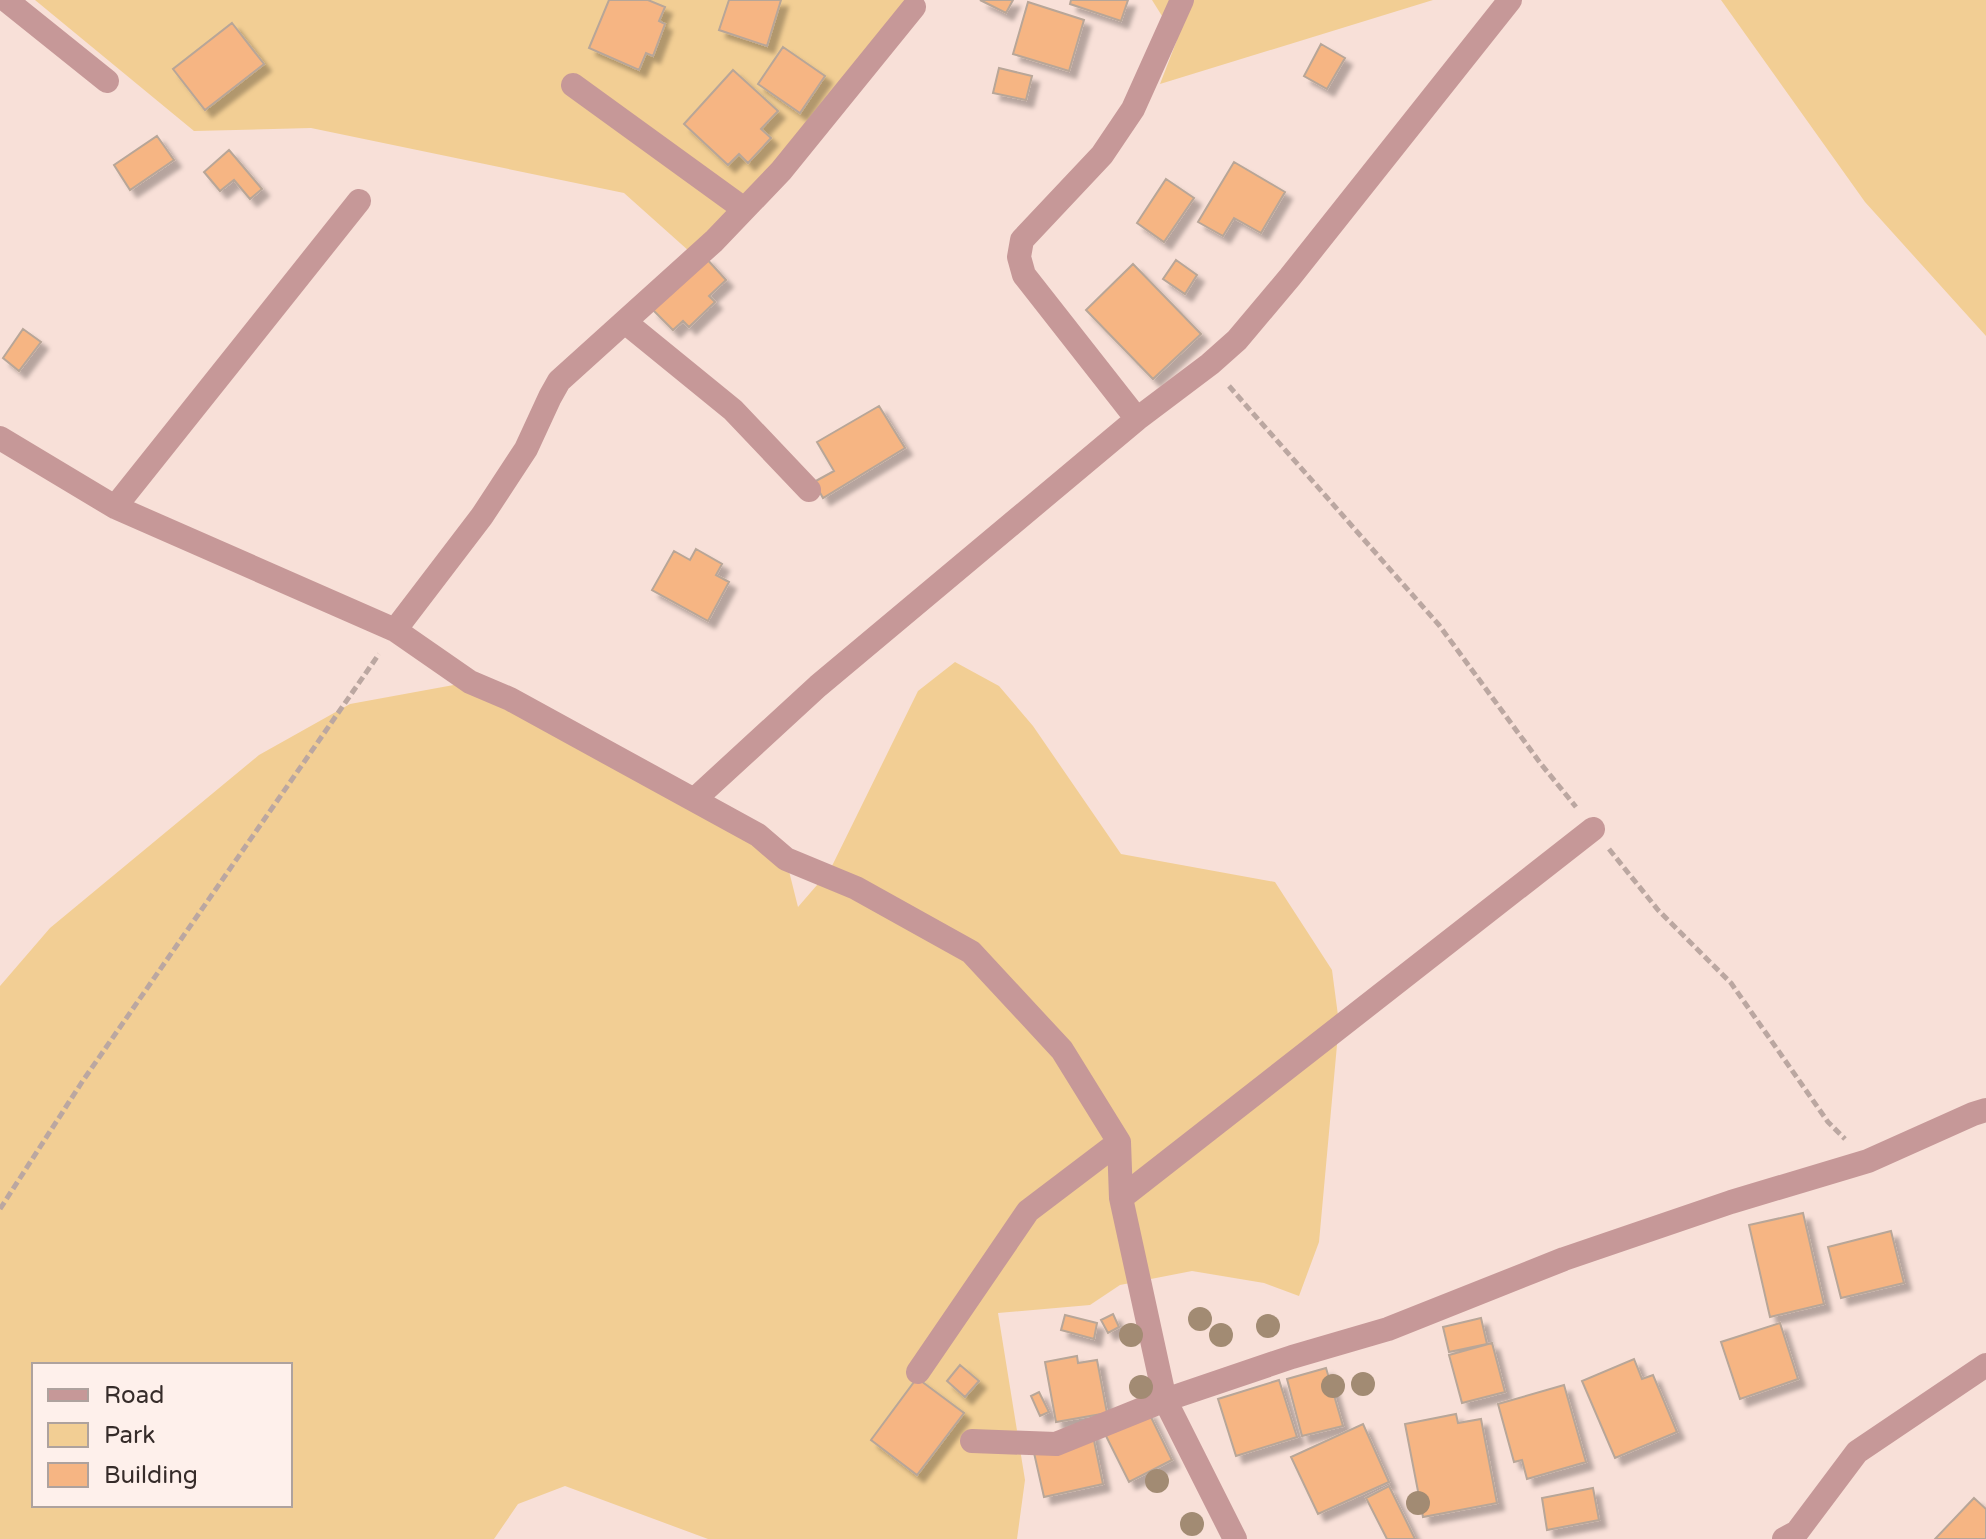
<svg xmlns="http://www.w3.org/2000/svg" width="1986" height="1539" viewBox="0 0 1986 1539" font-family="'Varela Round',sans-serif">
  <defs>
    <filter id="shadow"><feDropShadow dx="7" dy="7" stdDeviation="2" flood-color="#0004"/></filter>
  </defs>
  <rect width="100%" height="100%" fill="#f8e0d8"/>
  <path fill="#f2ce94" fill-rule="evenodd" d="M35,0H915L699,260L624,193L311,128L194,131Z
    M1152,0H1433L1160,84L1177,40Z
    M1721,0H1986V336L1865,202Z
    M955,662L999,686L1033,726L1121,854L1275,882L1332,970L1339,1023L1319,1242L1299,1296L1264,1283L1192,1271L1120,1285L1090,1305L998,1313L1025,1480L1017,1539H708L565,1486L518,1504L494,1539H0V986L50,928L259,755L350,704L470,682L786,859L798,907L830,870L918,691ZM34,1365H290V1505H34Z"/>
  <path fill="#f6b583" stroke="#b8a698" stroke-width="2" filter="url(#shadow)" d="M609,0H648L665,7L659,21L665,24L653,56L646,53L639,70L589,48Z
    M729,0H781L767,46L719,30Z
    M980,0H1013L1006,13Z
    M1071,0H1128L1121,21L1070,4Z
    M1028,2L1084,20L1069,71L1013,54Z
    M232,23L264,64L205,110L173,69Z
    M1321,44L1345,58L1327,89L1304,76Z
    M783,47L825,76L800,113L758,84Z
    M999,68L1032,76L1026,100L993,93Z
    M733,70L778,111L761,129L771,138L748,163L739,154L728,165L684,124Z
    M157,136L174,160L130,190L114,165Z
    M229,150L262,189L250,199L234,180L220,191L204,172Z
    M1234,162L1285,192L1261,233L1234,218L1223,236L1198,222Z
    M1166,179L1194,198L1164,242L1137,223Z
    M705,257L726,280L709,296L715,302L689,327L683,321L673,330L652,309Z
    M1176,260L1197,275L1185,294L1163,279Z
    M1133,264L1201,334L1153,379L1086,310Z
    M23,329L41,342L19,371L3,358Z
    M879,406L905,448L823,498L814,482L834,471L817,442Z
    M696,549L722,564L716,575L729,582L708,621L652,590L674,551L690,560Z
    M1803,1213L1824,1304L1770,1317L1749,1225Z
    M1891,1231L1904,1283L1841,1298L1828,1247Z
    M1113,1314L1119,1327L1108,1333L1101,1320Z
    M1065,1315L1097,1323L1094,1339L1061,1330Z
    M1481,1318L1487,1344L1449,1352L1443,1327Z
    M1780,1323L1798,1379L1740,1399L1721,1342Z
    M1492,1343L1505,1392L1462,1403L1449,1355Z
    M1077,1356L1078,1363L1097,1360L1107,1413L1056,1422L1045,1362Z
    M1634,1359L1642,1379L1653,1375L1677,1432L1615,1458L1582,1381Z
    M960,1365L979,1381L965,1397L947,1381Z
    M1326,1368L1343,1426L1302,1436L1287,1379Z
    M917,1378L964,1413L917,1475L871,1440Z
    M1279,1380L1297,1437L1236,1456L1218,1399Z
    M1564,1385L1586,1462L1527,1479L1522,1460L1514,1462L1498,1404Z
    M1039,1392L1049,1412L1040,1416L1031,1396Z
    M1148,1411L1172,1460L1129,1482L1104,1432Z
    M1456,1414L1458,1423L1481,1419L1497,1503L1423,1517L1405,1424Z
    M1363,1424L1389,1482L1318,1514L1291,1457Z
    M1092,1431L1103,1484L1044,1497L1032,1444Z
    M1389,1486L1415,1539H1387L1366,1498Z
    M1593,1488L1599,1520L1547,1530L1542,1498Z
    M1974,1498L1986,1509V1539H1935Z"/>
  <g fill="none" stroke-linecap="round" stroke-linejoin="round">
    <path stroke="#bba7a1" stroke-width="5" stroke-dasharray="8 4" stroke-linecap="butt" d="M1229,386L1439,625L1541,764L1576,807
      M1609,849L1658,910L1731,983L1828,1122L1845,1139
      M0,1209L82,1082L379,654"/>
    <path stroke="#c69898" stroke-width="24" d="M6,0L107,81
      M573,85L744,209
      M625,322L733,410L809,490
      M1137,419L1024,275L1019,257L1022,240L1102,155L1133,109L1182,0
      M0,438L115,507L395,630L470,682L510,699L758,835L786,859L856,888L971,952L1062,1050L1119,1142L1121,1198L1165,1400L1235,1539
      M115,507L359,201
      M395,630L482,516L526,449L550,397L559,381L714,241L781,171L914,7
      M695,799L818,686L1137,419L1210,364L1237,340L1290,277L1510,0
      M1121,1198L1593,829
      M918,1372L1028,1211L1119,1142
      M972,1441L1056,1444L1165,1400L1292,1357L1388,1329L1564,1259L1731,1202L1868,1161L1973,1114L1986,1110
      M1784,1539L1797,1532L1857,1452L1986,1365"/>
  </g>
  <g fill="#a28b73">
    <circle cx="1200" cy="1319" r="12"/>
    <circle cx="1268" cy="1326" r="12"/>
    <circle cx="1131" cy="1335" r="12"/>
    <circle cx="1221" cy="1335" r="12"/>
    <circle cx="1363" cy="1384" r="12"/>
    <circle cx="1333" cy="1386" r="12"/>
    <circle cx="1141" cy="1387" r="12"/>
    <circle cx="1157" cy="1481" r="12"/>
    <circle cx="1418" cy="1503" r="12"/>
    <circle cx="1192" cy="1524" r="12"/>
  </g>
  <rect x="32" y="1363" width="260" height="144" fill="#fef0eb" stroke="#aea29e" stroke-width="2"/>
  <rect x="48" y="1389" width="40" height="12" fill="#c69898" stroke="#aea29e" stroke-width="2"/>
  <text x="104" y="1403" font-size="24" fill="#362c2a">Road</text>
  <rect x="48" y="1423" width="40" height="24" fill="#f2ce94" stroke="#aea29e" stroke-width="2"/>
  <text x="104" y="1443" font-size="24" fill="#362c2a">Park</text>
  <rect x="48" y="1463" width="40" height="24" fill="#f6b583" stroke="#aea29e" stroke-width="2"/>
  <text x="104" y="1483" font-size="24" fill="#362c2a">Building</text>
</svg>
